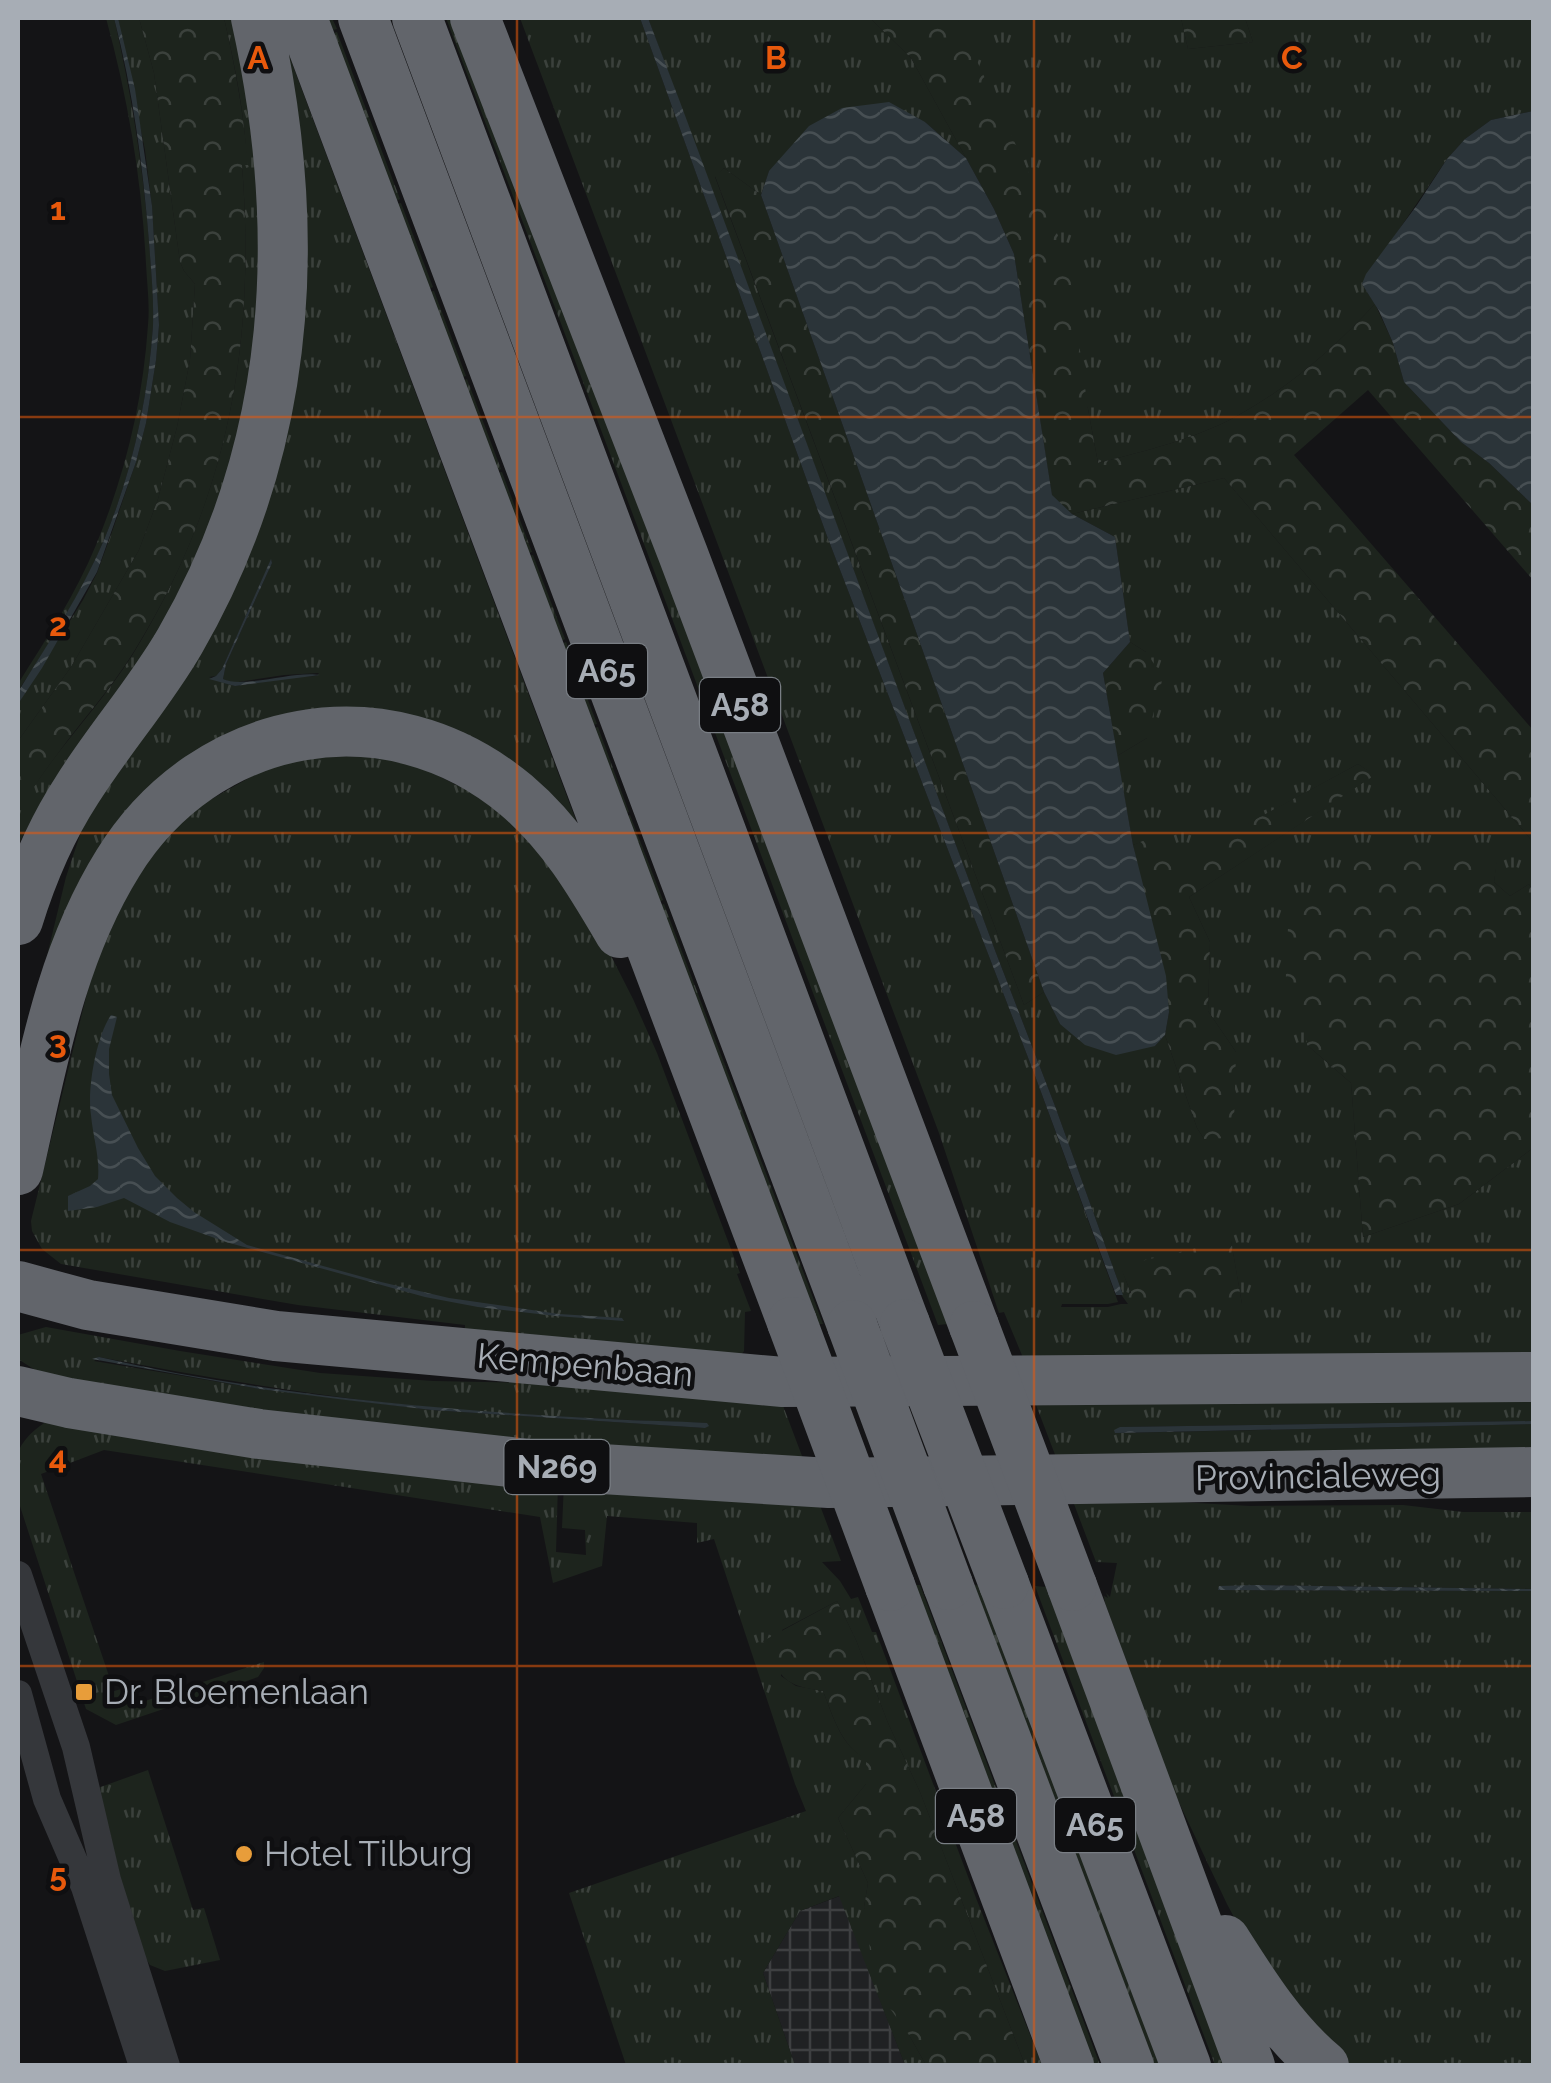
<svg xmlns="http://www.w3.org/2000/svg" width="1551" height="2083" viewBox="0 0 1551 2083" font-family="Raleway,sans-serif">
  <defs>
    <pattern id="industrial-grid" width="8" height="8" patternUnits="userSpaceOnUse" patternTransform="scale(2.5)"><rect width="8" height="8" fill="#202123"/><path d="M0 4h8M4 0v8" fill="none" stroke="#3e3f41"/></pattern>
    <pattern id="grass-tufts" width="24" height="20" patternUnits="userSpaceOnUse" patternTransform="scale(2.5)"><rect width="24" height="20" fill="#1d241d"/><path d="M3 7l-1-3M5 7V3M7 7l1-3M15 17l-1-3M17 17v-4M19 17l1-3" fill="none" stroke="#3b413c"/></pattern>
    <pattern id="forest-crowns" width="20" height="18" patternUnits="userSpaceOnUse" patternTransform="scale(2.5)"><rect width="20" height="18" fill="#1d241d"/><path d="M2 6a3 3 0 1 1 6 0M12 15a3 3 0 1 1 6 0" fill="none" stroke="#3b413c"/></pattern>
    <pattern id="water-waves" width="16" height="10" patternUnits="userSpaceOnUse" patternTransform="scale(2.5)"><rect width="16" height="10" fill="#2b3439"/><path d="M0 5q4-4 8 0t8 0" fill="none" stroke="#474f53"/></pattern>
  </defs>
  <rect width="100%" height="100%" fill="#141416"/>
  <path fill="url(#industrial-grid)" d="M840,1896L905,2065H795L763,1973L800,1911Z"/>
  <path fill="url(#grass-tufts)" fill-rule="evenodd" d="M106,18H114C131,92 143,166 149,242C151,270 154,299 153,326C148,399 132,473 104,540C81,594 50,643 18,691V684C46,639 76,594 96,545C125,475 143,401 148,325C150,305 147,284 146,264C142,181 128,98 106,18Z
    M118,18H139L154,73L180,262L184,271L195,284L190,360L177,427L158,499L139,550L71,667L18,741V704L83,600L97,573L112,532L136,462L146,423L156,360L159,325L152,207L145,150Z
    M224,18H238L261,161L255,390L187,593L30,823L18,845C18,835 16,823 18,814C20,804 31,791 37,782C67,738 105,699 133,654C229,497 256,345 242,164L247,165C245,115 235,66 224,18Z
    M275,18L593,866L455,746L190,767L18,1076L66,877L82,829L243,528ZM271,560L272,563L226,664L223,679L232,683L284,675L319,673L316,676L296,677L235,686L209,677L216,676L222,669Z
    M320,18H332L337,29L333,30L334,33L337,32L400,199L396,201L397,204L401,203L433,287L429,289L430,292L434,291L466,376L462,377L463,381L467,379L501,469L497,471L498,473L502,472L532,552L528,553L529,556L533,555L565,639L561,641L562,644L566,642L597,724L593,725L594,728L598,727L629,812L626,813L627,817L630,815L663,900L659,902L661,905L664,904L823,1324H814Z
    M446,18H458L948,1324L938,1325Z
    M520,18H640L827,536L1034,1073L1118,1302L1108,1304H1062L1061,1307H1108L1121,1304H1242L1231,1241L1121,1267L1131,1294L1123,1295L1055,1106L996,953L648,18H870L911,58L966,158L925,122L769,171L761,195L724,168L715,177L1024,1005L1044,992L1060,1024L1155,1046L1165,1035L1197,1128L1204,1139L1236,1052L1208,1011L1210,942L1189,897L1374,775L1358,764L1184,859L1150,839L1133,845L1117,756L1147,738L1146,652L1130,642L1115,537L1072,514L1224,478L1533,842V892L1529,884L1510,896L1494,882L1498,848L1307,1010V1045L1351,1083L1363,1237L1459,1204L1533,1148V1353L1024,1360L1004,1312L999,1313L939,1133Z
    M957,18H1181L1188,49L1253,42L1245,18H1533V111L1491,120L1465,139L1447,159L1362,284L1375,304C1334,348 1290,387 1237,416C1195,439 1145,451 1098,463L1088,409Z
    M340,754L410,762L481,797L538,846L605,944L633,999L657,1053L740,1273L737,1274L751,1311L745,1312L744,1351L738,1359L465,1330V1325L298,1305L61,1264L42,1249L32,1231L31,1221L90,981L109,927L153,851L192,810L272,765Z
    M46,1327L180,1351L320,1373L433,1381L543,1383L779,1395L805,1464L503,1448L43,1375L18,1359V1335ZM99,1357C189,1374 279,1390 371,1401C482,1414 595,1419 707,1423L705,1428L432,1410L260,1389L94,1361Z
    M1533,1390V1421L1120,1427L1116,1433L1533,1424V1458L1059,1465L1033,1397Z
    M58,1415L558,1483L556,1552L586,1555L585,1530L562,1528L564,1484L816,1495L841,1561L822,1562L840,1581L851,1599L858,1597L872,1632H876L976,1898L1042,2065H1025L920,1792L888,1723L856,1640L837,1601L782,1630L781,1676L796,1686L823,1691C833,1716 841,1747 866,1758V1784L838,1818L868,1883L864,1907L909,2035L926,2065H905L839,1896L800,1911L763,1973L795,2065H626L569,1893L806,1811L795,1784L714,1539L697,1543V1523L607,1516L602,1566L553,1583L540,1517L104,1450L41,1474L114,1691L133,1686L139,1703L264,1662V1668L258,1677L116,1725L86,1709L18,1500V1452C26,1434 41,1424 58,1415Z
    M1071,1496L1250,1506L1403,1505L1463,1512H1533V1589L1257,1585L1218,1590L1533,1591V2065H1346L1243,1934L1227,1904L1175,1794L1105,1603L1104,1596L1108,1598L1106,1593L1110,1597L1117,1563L1096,1562Z
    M910,1585H920L1100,2065H1088Z
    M973,1585L986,1586L1167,2065H1148Z
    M1035,1586L1046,1587L1226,2065H1215Z
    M148,1770L193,1910L204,1908L220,1960L165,1971L150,1965L136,1943L95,1789Z"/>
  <path fill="url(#forest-crowns)" d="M139,18H224C235,66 244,115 248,165H242C256,343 229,499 133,653C111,689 81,721 56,756C42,774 30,793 18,812V741L71,667L139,550L158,499L177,427L190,360L195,284L184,271L180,262L154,73Z
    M870,18H957L1067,255L1088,409L1098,463C1145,451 1195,439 1237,416C1290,387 1334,348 1375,304L1393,343L1404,382L1461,442L1489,463L1533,505V580L1368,390L1294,455L1533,730V842L1224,478L1072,514L1052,496L1014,254L994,209L911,58Z
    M1181,18H1245L1253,42L1188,49Z
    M724,168L761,195L1044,992L1024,1005L715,176Z
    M1130,642L1146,652L1163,677L1147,738L1117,756L1103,673Z
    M1358,764L1375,775L1189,897L1210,942L1208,1011L1236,1052L1234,1123L1227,1138L1204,1139L1197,1128L1165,1035L1169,1012L1133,845L1150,838L1184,858Z
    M1463,848H1499L1494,882L1510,896L1529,884L1533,892V1148L1459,1204L1363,1237L1351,1083L1307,1045V1010L1285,997L1288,927L1349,860L1412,852Z
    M1231,1240L1242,1304L1132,1305L1128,1304L1117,1289V1277L1123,1295L1131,1293L1120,1266Z
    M837,1601L856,1640L888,1723L920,1792L1025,2065H926L909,2035L879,1993L870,1950L864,1907L868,1883L838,1818L866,1784V1759C841,1746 833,1716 823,1691C781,1685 781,1677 763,1641Z"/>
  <path fill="url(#water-waves)" d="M114,18H118L135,89L152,206L159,325L156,360L146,423L136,462L97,572L42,668L18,704V692C49,642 81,594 104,540C132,473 148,399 153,326C154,299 151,270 149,242C143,166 133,91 114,18Z
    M640,18H648L680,102L996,953L1055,1106L1123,1295H1116L1034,1073L827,536Z
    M889,102L925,122L966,158L994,209L1014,254L1052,495L1072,514L1115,537L1130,642L1103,673L1133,845L1166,976L1169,1012L1165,1035L1155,1046L1116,1055L1085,1045L1060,1024L1044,992L761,195L769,171L809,126L842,108Z
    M1533,111H1534L1533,505L1489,463L1461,442L1404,382L1393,343L1379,311L1362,284L1366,274L1417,205L1447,159L1465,139L1491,120Z
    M271,559L272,563L226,664L223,679C242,689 295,670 320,675L235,686L209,679L216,676L222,669Z
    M111,1015L117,1017L109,1049V1074L112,1095L138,1148L155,1176L177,1198L194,1212L247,1245L381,1282L449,1298L559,1314L622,1318L624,1321L556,1316L478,1307L425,1297L226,1242L170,1222L124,1198L97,1207L68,1211V1196L90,1186L98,1179C100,1157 93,1137 91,1115C87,1089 96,1037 111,1015Z
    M99,1357C265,1395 438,1410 608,1419C641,1421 674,1421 707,1423L709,1426L705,1428L432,1410L346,1400L260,1389L92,1359Z
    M1533,1421V1424L1115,1433L1114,1430L1120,1427Z
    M1257,1585L1531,1589L1534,1591L1218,1590L1219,1586Z"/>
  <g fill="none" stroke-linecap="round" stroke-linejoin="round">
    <path stroke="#35373b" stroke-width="28" d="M18,1575L76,1747L107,1880L166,2066
      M18,1694L47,1799L85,1887L143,2066"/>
    <path stroke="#62656b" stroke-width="50" d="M302,18L792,1322
      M363,18L852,1325
      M417,18L905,1324
      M475,18L683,554L974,1326
      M18,920C32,875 51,830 77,790C109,739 150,693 180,641C293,446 304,233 256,18
      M18,1170C42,1065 60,956 118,863C205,722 387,687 516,795C562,834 590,882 620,933
      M18,1286L88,1305L276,1336L783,1382L1534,1377
      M18,1391L69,1403L259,1434L537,1465L829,1483L1534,1472
      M1004,1584L1186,2066
      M948,1585L1129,2066
      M890,1586L1069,2066
      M1072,1586L1250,2066
      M1225,1940C1253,1984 1283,2032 1324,2066"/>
    <path stroke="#62656b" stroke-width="50" d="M792,1322L890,1586
      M905,1324L1004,1584
      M852,1325L948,1585
      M974,1326L1072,1586"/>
  </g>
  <path fill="none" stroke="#e8590c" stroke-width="2.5" stroke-opacity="0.55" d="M517,18V2066M1034,18V2066M18,417H1534M18,833H1534M18,1250H1534M18,1666H1534"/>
  <g fill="#e89d3a" stroke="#0f0f11" stroke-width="4">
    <rect x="74" y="1682" width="20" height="20" rx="5"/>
    <circle cx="244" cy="1854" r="10"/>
  </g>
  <g text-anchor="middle" stroke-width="9" stroke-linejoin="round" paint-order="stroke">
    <g fill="#0f0f11" stroke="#797e84" stroke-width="2.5">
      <rect x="567" y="644" width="80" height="54" rx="8"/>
      <rect x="700" y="678" width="80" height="54" rx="8"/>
      <rect x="504.5" y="1440" width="105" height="54" rx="8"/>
      <rect x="936" y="1789" width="80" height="54" rx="8"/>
      <rect x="1055" y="1798" width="80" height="54" rx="8"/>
    </g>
    <g font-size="32" font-weight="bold" fill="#a7adb5">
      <text x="607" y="682">A65</text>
      <text x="740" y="716">A58</text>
      <text x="557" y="1478">N269</text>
      <text x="976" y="1827">A58</text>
      <text x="1095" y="1836">A65</text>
    </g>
    <g font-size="35" fill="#a7adb5" stroke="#0f0f11">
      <text transform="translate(585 1365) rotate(5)" y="12">Kempenbaan</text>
      <text transform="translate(1318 1476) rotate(-1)" y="12">Provincialeweg</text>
    </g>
    <g font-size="35" fill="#a7adb5" stroke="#0f0f11" text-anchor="start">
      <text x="104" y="1704">Dr. Bloemenlaan</text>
      <text x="264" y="1866">Hotel Tilburg</text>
    </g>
  </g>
  <g font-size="32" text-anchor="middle" font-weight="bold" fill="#e8590c" stroke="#0f0f11" stroke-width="9" stroke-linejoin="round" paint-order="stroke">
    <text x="258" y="69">A</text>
    <text x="776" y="69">B</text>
    <text x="1292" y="69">C</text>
    <text x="58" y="220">1</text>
    <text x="58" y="636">2</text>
    <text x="58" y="1053">3</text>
    <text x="58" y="1469">4</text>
    <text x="58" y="1886">5</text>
  </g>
  <rect width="1551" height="2083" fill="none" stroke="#a7adb5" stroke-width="40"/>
</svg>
